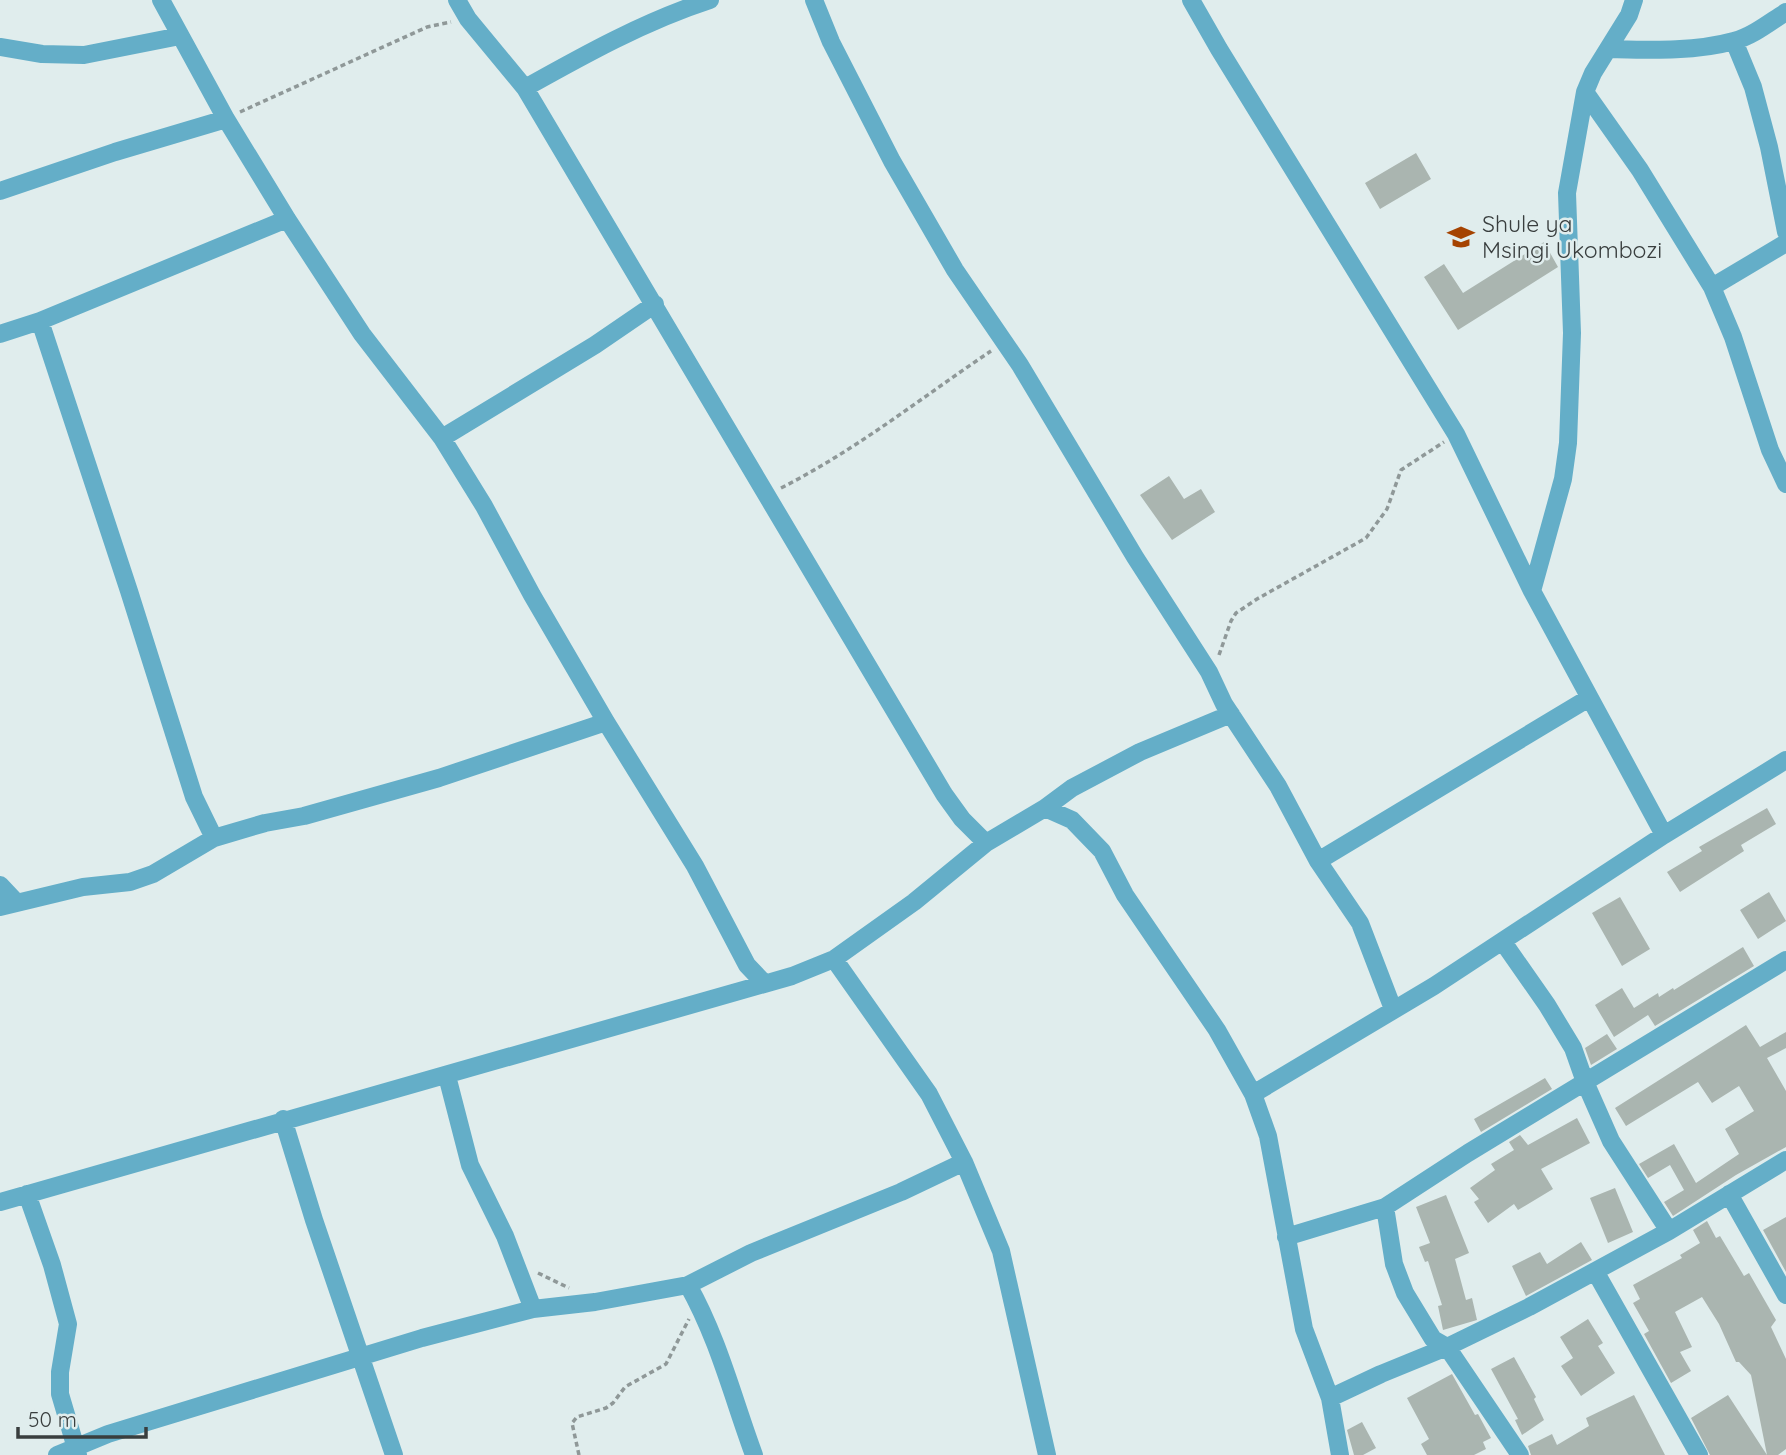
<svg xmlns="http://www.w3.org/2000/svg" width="1786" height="1455" viewBox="0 0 1786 1455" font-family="Quicksand,sans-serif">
  <rect width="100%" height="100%" fill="#e0eded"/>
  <path fill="#aab5b0" d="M1416,153L1431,179L1380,209L1365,183Z
    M1544,242L1558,267L1458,330L1424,277L1444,264L1463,293Z
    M1169,476L1184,499L1201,489L1215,512L1172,540L1140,495Z
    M1767,808L1776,824L1741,845L1744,851L1680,892L1667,872L1702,851L1699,847Z
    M1769,892L1786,921L1758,939L1740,910Z
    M1620,897L1650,949L1622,966L1592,913Z
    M1743,947L1754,966L1655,1026L1648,1015L1614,1037L1595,1005L1622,988L1634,1008L1658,993L1659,997L1673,988L1674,990Z
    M1746,1025L1760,1047L1786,1032V1048L1767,1058L1786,1091V1147L1736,1175L1673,1216L1664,1202L1684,1190L1670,1165L1648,1178L1639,1164L1674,1144L1696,1183L1739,1154L1725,1129L1754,1111L1739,1086L1712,1103L1698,1082L1626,1126L1615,1108Z
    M1607,1034L1617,1049L1591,1065L1585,1048Z
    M1545,1078L1552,1089L1481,1132L1474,1119Z
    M1577,1118L1590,1143L1541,1169L1553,1189L1518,1210L1514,1204L1488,1223L1474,1202L1479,1199L1470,1188L1495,1170L1491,1164L1514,1150L1509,1142L1520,1135L1528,1145Z
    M1615,1188L1633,1232L1608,1243L1590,1198Z
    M1446,1195L1469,1253L1455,1259L1466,1300L1472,1298L1477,1320L1443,1330L1438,1306L1442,1305L1428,1261L1425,1262L1419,1247L1430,1243L1416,1207Z
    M1786,1217V1272L1763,1230Z
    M1707,1221L1716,1238L1720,1236L1744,1276L1749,1273L1776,1320L1771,1327L1786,1359V1449L1778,1455H1710L1691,1418L1728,1395L1767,1455L1751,1375L1739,1362H1736L1719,1324L1702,1297L1675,1312L1692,1347L1680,1352L1691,1371L1671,1383L1644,1334L1649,1331L1633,1303L1640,1299L1633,1285L1682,1258L1680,1255L1700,1243L1693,1230Z
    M1581,1242L1592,1260L1526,1296L1512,1266L1540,1252L1547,1264Z
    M1588,1319L1603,1343L1598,1346L1615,1373L1581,1396L1561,1366L1573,1358L1560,1337Z
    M1514,1357L1536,1397L1534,1399L1544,1420L1522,1435L1515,1420L1518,1419L1491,1369Z
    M1452,1374L1475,1415L1478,1414L1491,1438L1483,1442L1486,1449L1474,1455H1427L1421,1444L1429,1439L1407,1398Z
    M1634,1395L1665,1455H1531L1528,1446L1552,1434L1557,1445L1589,1426L1586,1418Z
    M1362,1422L1376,1448L1363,1455H1354L1347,1430Z"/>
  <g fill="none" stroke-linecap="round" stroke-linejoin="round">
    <path stroke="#8f9898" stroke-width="3.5" stroke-dasharray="5 3.5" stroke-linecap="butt" d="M240,112L427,27L451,22
      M781,488C856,450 921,398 991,351
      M1219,655L1231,621L1236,613L1257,599L1366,538L1387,509L1401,470L1444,442
      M538,1273L569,1288
      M579,1455L572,1423L577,1417L606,1408L613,1403L625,1387L666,1364L689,1319"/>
    <path stroke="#64aec8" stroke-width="18" d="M161,0L226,119L287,219L362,334L442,438L484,506L532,595L606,722L695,866L747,965L765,984
      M457,0L468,19L525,88L944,794L962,819L986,843
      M814,0L831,42L892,161L955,270L1020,365L1135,557L1209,672L1224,704L1278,786L1318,861L1360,923L1393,1009
      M1191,0L1219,49L1456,434L1532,591L1664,835
      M1734,41L1753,87L1769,147L1786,232
      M0,47L42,54L84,55L180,36
      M1609,49C1650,50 1694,52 1734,41C1753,36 1770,22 1786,12
      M525,88C584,55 645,21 710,0
      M1585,92L1640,170L1712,287L1733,337L1770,450L1786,484
      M0,191L115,152L226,119
      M1712,287L1786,243
      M40,321L129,591L194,797L214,838
      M0,334L40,321L287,219
      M442,438L595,345L655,304
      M1532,591L1563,479L1568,443L1572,333L1567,193L1585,92L1593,73L1629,15L1634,0
      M1045,808L1072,820L1102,851L1125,895L1217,1030L1253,1094L1268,1136L1304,1329L1330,1398L1340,1455
      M1318,861L1589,698
      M0,885L16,902
      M0,907L83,887L130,882L153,874L214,838L265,823L304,816L439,778L606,722
      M1503,942L1547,1005L1573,1048L1585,1082L1611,1141L1669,1231
      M834,959L929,1094L964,1162L1001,1251L1047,1455
      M447,1076L470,1165L505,1236L533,1309
      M1253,1094L1434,986L1664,835L1786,760
      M283,1119L314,1220L394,1455
      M27,1194L52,1265L68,1324L60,1372V1394L78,1455
      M1729,1194L1786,1295
      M0,1202L792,976L834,959L914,902L986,843L1045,808L1072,788L1140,752L1231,714
      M1385,1207L1394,1264L1405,1293L1433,1339L1447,1347L1520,1455
      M1286,1237L1385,1207L1468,1153L1786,960
      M1595,1271L1699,1455
      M688,1285C718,1338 733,1398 754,1455
      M1330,1398L1381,1374L1447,1347L1529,1307L1669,1231L1786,1160
      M57,1455L108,1434L422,1338L533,1309L595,1302L688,1285L751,1253L901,1192L964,1162"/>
  </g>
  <defs>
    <symbol id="school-bare" viewBox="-9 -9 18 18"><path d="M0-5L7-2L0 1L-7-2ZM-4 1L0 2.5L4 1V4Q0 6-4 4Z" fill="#a54301" stroke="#e0eded" stroke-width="2.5" paint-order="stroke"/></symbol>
  </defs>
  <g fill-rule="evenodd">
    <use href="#school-bare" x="1442" y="218" width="38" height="38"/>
  </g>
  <g text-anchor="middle" stroke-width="5" stroke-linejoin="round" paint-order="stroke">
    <g font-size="23" fill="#393e3e" stroke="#e0eded" text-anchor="start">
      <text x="1482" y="232">Shule ya<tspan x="1482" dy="26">Msingi Ukombozi</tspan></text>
    </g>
  </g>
  <path d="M18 1427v10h128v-10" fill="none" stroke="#393e3e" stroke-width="3.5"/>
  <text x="28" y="1427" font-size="21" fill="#393e3e" stroke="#e0eded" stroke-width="5" paint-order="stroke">50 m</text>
</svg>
